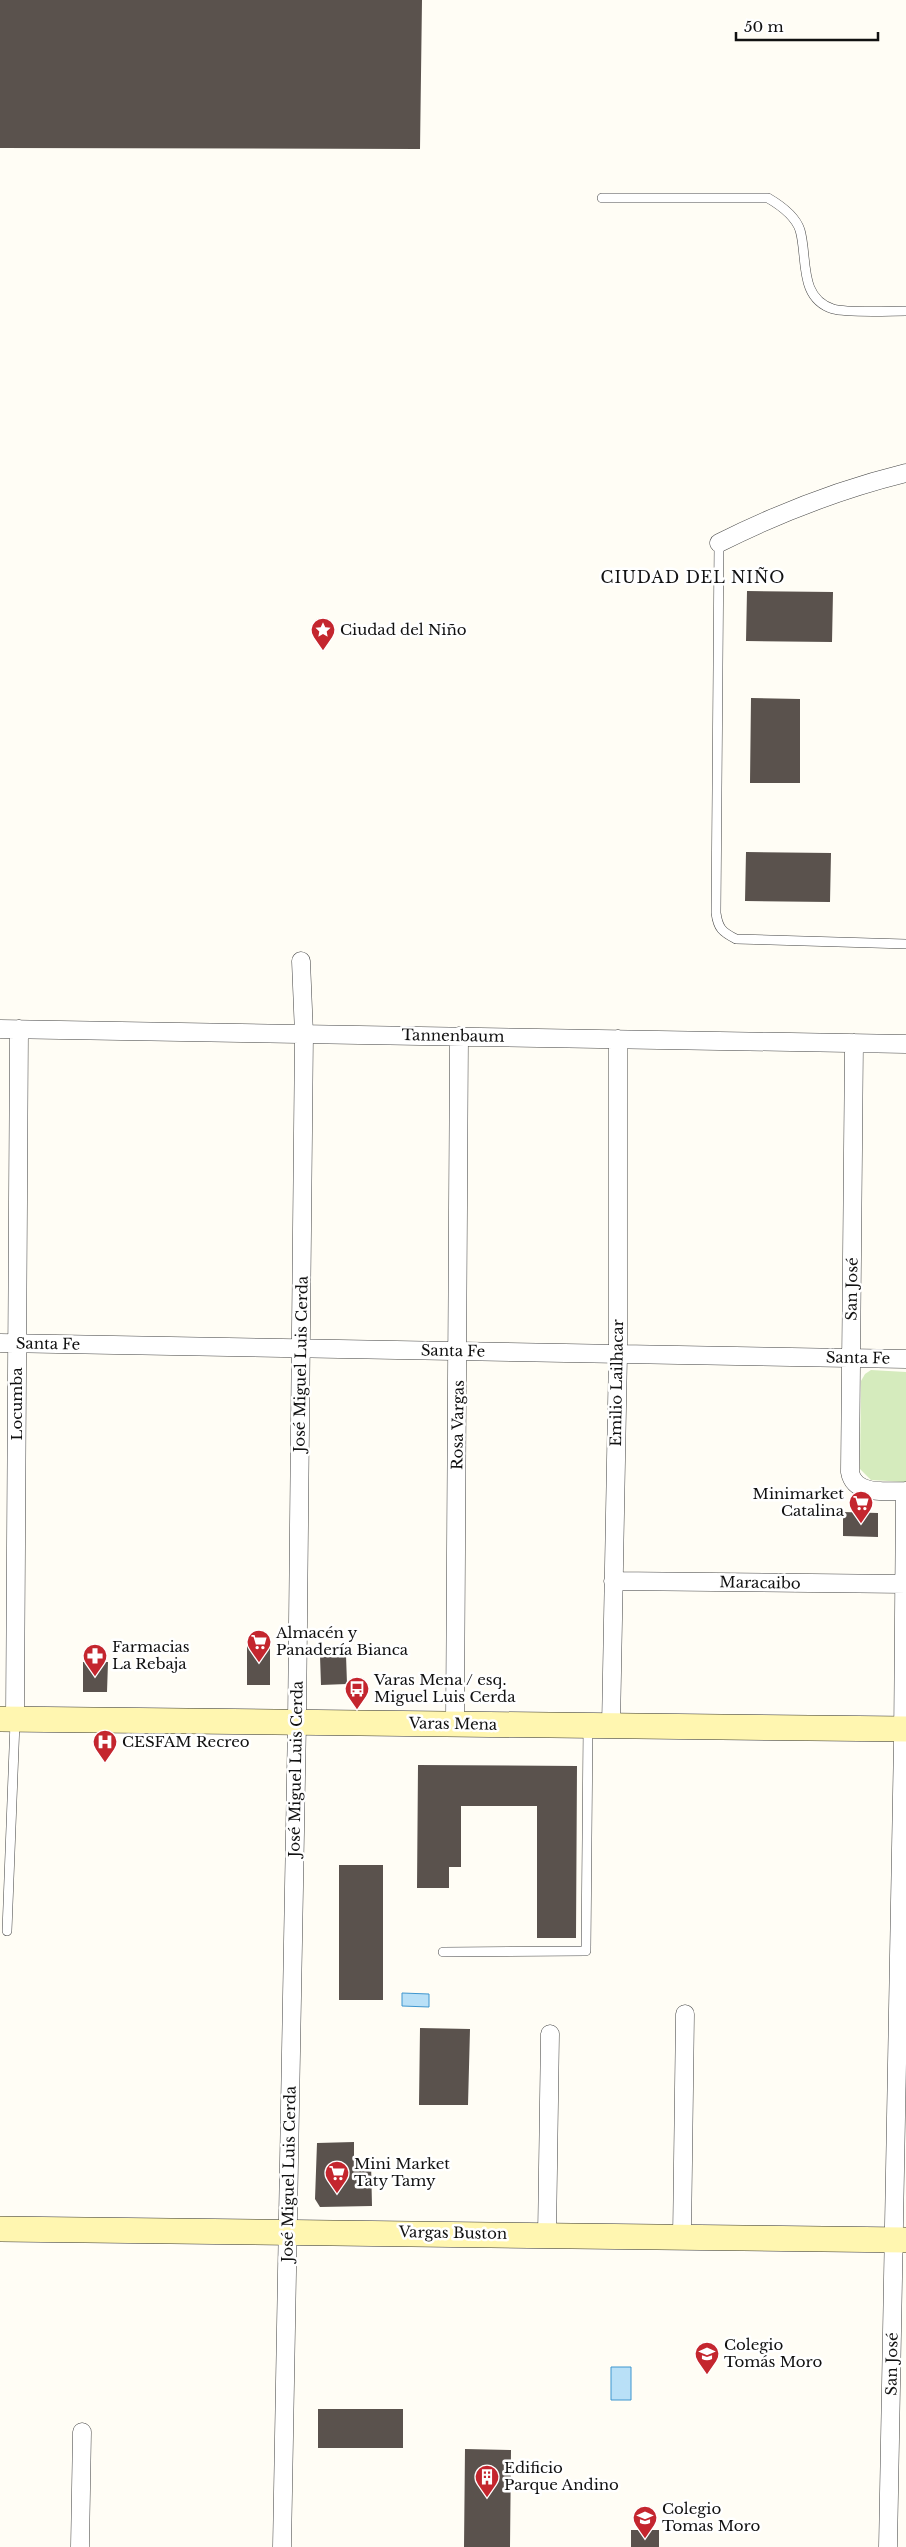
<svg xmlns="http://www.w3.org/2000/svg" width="906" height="2547" viewBox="0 0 906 2547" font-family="'Libre Baskerville',serif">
  <rect width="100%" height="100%" fill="#fffdf5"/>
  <path fill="#d5ebbd" d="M871,1370L906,1372V1482L871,1480L860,1469L861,1381L865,1374Z"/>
  <path fill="#b9e0f7" stroke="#3f96cf" d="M402,1993L429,1994V2007L402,2006Z
    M611,2367H631V2400H611Z"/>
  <path fill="#5a524d" d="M0,0H422L420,149L0,148Z
    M747,591L833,592L832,642L746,641Z
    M751,698L800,699V783H750Z
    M746,852L831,853L830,902L745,901Z
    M843,1512L878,1513V1537L843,1536Z
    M247,1641H270V1685H247Z
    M346,1655L347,1684L321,1685L320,1656Z
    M83,1662H108L107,1692H83Z
    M418,1765L577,1766L576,1938H537V1806H461V1867H449V1888H417Z
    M339,1865H383V2000H339Z
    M420,2028L470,2029L468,2105H419Z
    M354,2142V2162H371L372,2206L320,2207L315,2199L317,2143Z
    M318,2409H403V2448H318Z
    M465,2449L511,2450L510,2547H464Z
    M631,2530H659V2547H631Z"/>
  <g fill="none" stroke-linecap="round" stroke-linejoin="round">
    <defs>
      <path id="lane" d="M602,198H768C780,205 795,215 800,230C808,257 798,298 833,309C847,313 889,311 906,311
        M719,543L716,913C718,928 722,932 736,939L906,944
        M7,1931L15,1722
        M443,1952L586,1951L588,1726"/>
      <path id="street" d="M719,543C779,513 841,489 906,473
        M0,1029L906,1044
        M854,1043L850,1472C854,1496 888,1491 906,1491
        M0,1343L906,1359
        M613,1581L906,1584
        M15,1719L19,1029
        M455,1724L459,1036
        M611,1726L618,1354V1039
        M547,2235L550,2034
        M682,2237L685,2014
        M80,2547L82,2432
        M282,2547L297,1722L304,1034L301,961
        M888,2547L903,1741L905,1491"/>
      <path id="secondary" d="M0,1719L906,1729
        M0,2229L906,2240"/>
    </defs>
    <use href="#lane" stroke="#444" stroke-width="10"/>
    <use href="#street" stroke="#444" stroke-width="19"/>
    <use href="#secondary" stroke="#333" stroke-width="26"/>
    <use href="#lane" stroke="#fff" stroke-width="9"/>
    <use href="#street" stroke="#fff" stroke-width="18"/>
    <use href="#secondary" stroke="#fff6b0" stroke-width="25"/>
  </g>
  <defs>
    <symbol id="sight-pin" viewBox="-11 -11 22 30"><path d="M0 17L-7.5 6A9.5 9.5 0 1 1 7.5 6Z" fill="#c4262e" stroke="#fff"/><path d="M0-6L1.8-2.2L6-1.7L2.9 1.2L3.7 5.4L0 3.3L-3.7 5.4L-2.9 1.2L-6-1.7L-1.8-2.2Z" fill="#fff"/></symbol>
    <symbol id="supermarket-pin" viewBox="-11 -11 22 30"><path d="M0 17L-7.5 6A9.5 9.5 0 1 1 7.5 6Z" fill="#c4262e" stroke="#fff"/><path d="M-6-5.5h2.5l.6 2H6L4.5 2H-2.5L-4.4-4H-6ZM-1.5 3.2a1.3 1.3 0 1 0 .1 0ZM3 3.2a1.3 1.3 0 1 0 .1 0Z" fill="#fff"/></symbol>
    <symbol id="pharmacy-pin" viewBox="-11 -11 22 30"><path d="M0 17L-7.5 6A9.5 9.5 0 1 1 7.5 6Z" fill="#c4262e" stroke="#fff"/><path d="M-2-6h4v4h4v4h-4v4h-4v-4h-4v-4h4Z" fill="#fff"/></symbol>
    <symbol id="bus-pin" viewBox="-11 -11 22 30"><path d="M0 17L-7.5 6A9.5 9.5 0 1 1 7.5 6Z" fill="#c4262e" stroke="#fff"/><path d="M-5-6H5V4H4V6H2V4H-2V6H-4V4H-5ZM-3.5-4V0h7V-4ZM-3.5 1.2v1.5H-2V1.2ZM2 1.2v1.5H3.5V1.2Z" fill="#fff"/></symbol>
    <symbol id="hospital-pin" viewBox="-11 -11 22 30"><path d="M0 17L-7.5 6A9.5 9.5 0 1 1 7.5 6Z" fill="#c4262e" stroke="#fff"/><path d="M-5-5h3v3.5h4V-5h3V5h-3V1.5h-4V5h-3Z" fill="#fff"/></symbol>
    <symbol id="school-pin" viewBox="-11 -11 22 30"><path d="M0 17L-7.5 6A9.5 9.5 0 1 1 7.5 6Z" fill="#c4262e" stroke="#fff"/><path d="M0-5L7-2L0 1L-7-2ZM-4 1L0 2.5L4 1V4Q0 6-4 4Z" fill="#fff"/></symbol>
    <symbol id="building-pin" viewBox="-11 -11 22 30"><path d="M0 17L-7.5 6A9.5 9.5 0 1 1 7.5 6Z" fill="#c4262e" stroke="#fff"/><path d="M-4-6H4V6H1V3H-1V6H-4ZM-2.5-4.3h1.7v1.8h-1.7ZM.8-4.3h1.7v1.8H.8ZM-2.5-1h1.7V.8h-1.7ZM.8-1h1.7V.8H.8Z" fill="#fff"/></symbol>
  </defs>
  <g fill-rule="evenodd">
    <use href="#sight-pin" x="309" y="616" width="28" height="38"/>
    <use href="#supermarket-pin" x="847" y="1489" width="28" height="38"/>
    <use href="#supermarket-pin" x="245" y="1628" width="28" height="38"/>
    <use href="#pharmacy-pin" x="81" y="1642" width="28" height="38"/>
    <use href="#bus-pin" x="343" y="1675" width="28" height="38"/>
    <use href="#hospital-pin" x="91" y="1728" width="28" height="38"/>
    <use href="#supermarket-pin" x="323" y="2159" width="28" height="38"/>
    <use href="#school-pin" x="693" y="2340" width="28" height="38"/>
    <use href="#building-pin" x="473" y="2463" width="28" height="38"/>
    <use href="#school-pin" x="631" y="2504" width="28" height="38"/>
  </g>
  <g text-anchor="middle" stroke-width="5" stroke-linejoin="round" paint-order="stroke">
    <g font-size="15" fill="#111" stroke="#fff" text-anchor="start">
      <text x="340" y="635">Ciudad del Niño</text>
      <text x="844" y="1499" text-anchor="end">Minimarket<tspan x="844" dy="17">Catalina</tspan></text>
      <text x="276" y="1638">Almacén y<tspan x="276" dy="17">Panadería Bianca</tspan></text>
      <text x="112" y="1652">Farmacias<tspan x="112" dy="17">La Rebaja</tspan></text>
      <text x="374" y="1685">Varas Mena / esq.<tspan x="374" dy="17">Miguel Luis Cerda</tspan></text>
      <text x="122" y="1747">CESFAM Recreo</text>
      <text x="354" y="2169">Mini Market<tspan x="354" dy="17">Taty Tamy</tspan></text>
      <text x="724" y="2350">Colegio<tspan x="724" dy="17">Tomás Moro</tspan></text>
      <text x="504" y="2473">Edificio<tspan x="504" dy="17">Parque Andino</tspan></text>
      <text x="662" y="2514">Colegio<tspan x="662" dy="17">Tomas Moro</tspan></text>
    </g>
    <g font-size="15" fill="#111" stroke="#fff">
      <text transform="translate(453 1036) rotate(1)" y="5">Tannenbaum</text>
      <text transform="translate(852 1289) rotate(-89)" y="5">San José</text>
      <text transform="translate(48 1344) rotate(1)" y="5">Santa Fe</text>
      <text transform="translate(453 1351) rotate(1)" y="5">Santa Fe</text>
      <text transform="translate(858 1358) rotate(1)" y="5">Santa Fe</text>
      <text transform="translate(301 1364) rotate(-89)" y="5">José Miguel Luis Cerda</text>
      <text transform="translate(617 1383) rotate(-89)" y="5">Emilio Lailhacar</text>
      <text transform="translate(17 1404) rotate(-90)" y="5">Locumba</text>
      <text transform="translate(458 1425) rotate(-89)" y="5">Rosa Vargas</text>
      <text transform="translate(760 1583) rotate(1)" y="5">Maracaibo</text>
      <text transform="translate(453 1724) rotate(1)" y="5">Varas Mena</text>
      <text transform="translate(296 1769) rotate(-89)" y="5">José Miguel Luis Cerda</text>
      <text transform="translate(289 2174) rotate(-89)" y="5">José Miguel Luis Cerda</text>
      <text transform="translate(453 2233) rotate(1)" y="5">Vargas Buston</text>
      <text transform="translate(892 2364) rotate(-89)" y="5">San José</text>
    </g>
    <g font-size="16" letter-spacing="1" fill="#111" stroke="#fff">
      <text x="693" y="583">CIUDAD DEL NIÑO</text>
    </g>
  </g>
  <path d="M736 32v8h142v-8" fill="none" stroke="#111111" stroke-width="2.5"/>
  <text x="744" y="32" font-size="15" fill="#111111" stroke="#ffffff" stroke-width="4" paint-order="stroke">50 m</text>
</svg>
